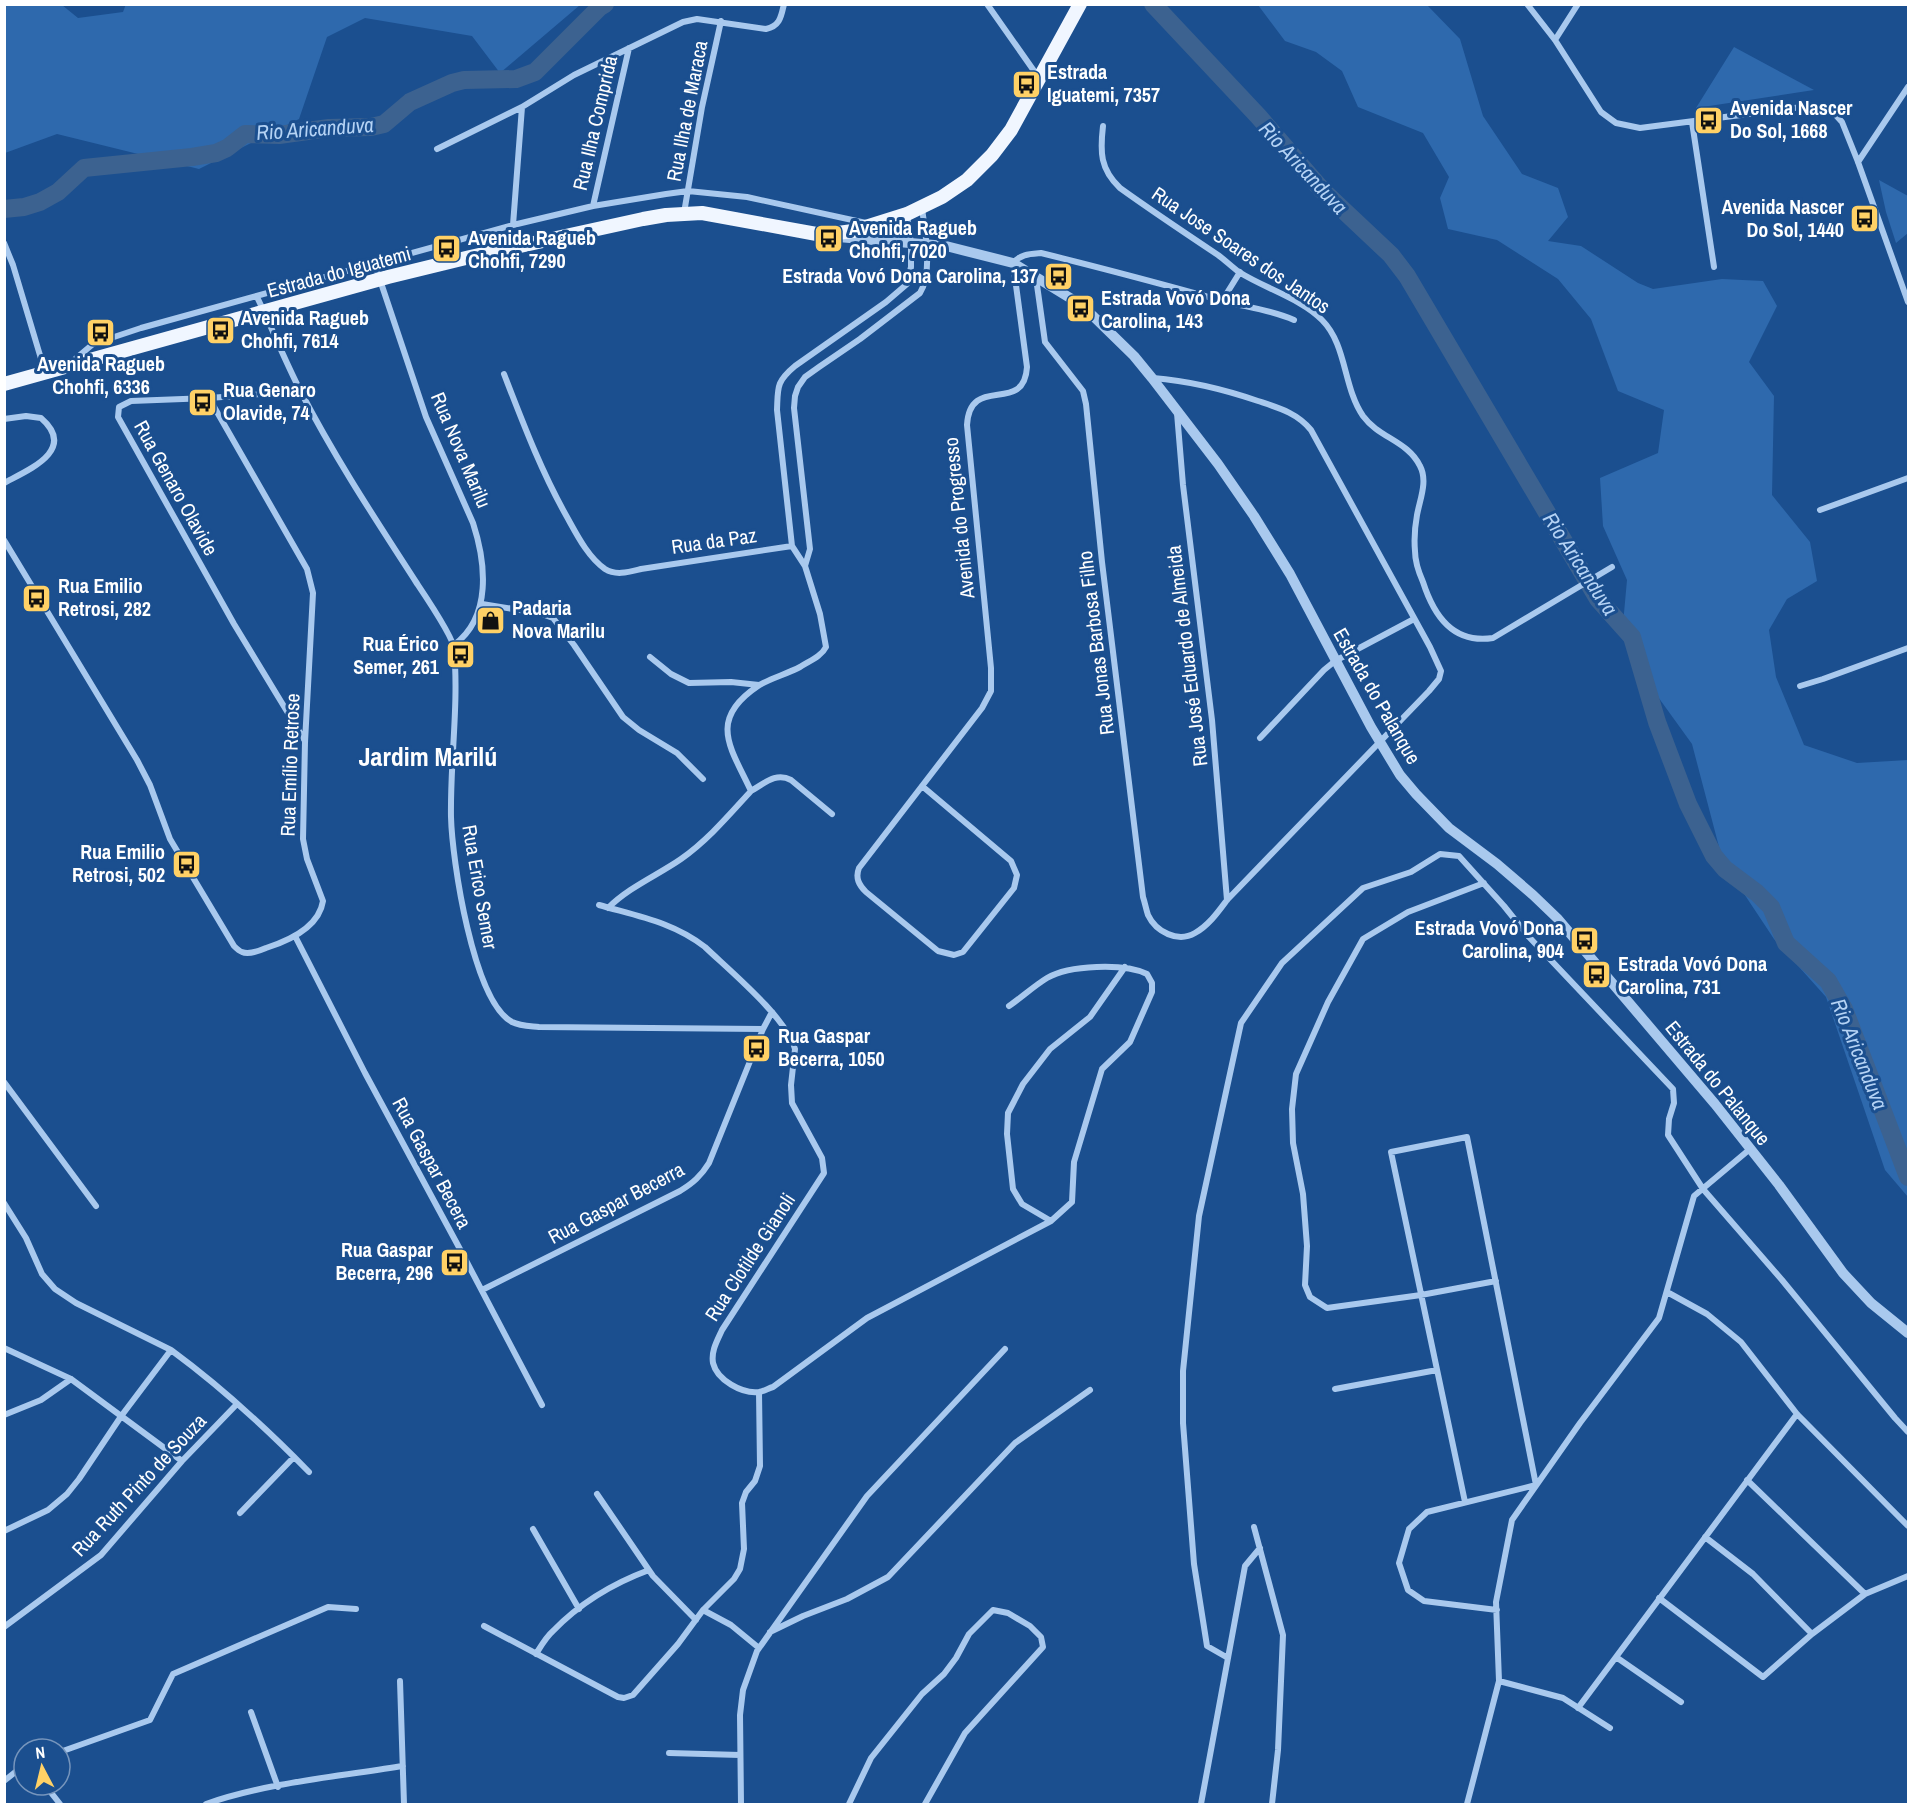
<svg xmlns="http://www.w3.org/2000/svg" width="1913" height="1809" viewBox="0 0 1913 1809" font-family="'Archivo Narrow',sans-serif">
  <rect width="100%" height="100%" fill="#1b4f8f"/>
  <path fill="#2e69ad" d="M126,4H580V5L500,73L472,36L365,18L327,37L299,119L199,169L57,134L5,153V5H62L78,18L123,12Z
    M1258,5H1427L1460,39L1483,116L1522,174L1558,188L1568,217L1548,241L1581,246L1638,283L1653,289L1722,279L1763,281L1777,306L1749,362L1774,396L1772,495L1810,542L1817,581L1787,599L1769,630L1776,677L1804,745L1857,763L1908,760V1197L1885,1170L1826,997L1774,939L1723,862L1692,744L1653,690L1623,624L1627,580L1603,526L1600,478L1658,453L1664,410L1618,391L1591,319L1558,279L1497,240L1448,229L1440,198L1449,177L1423,133L1358,107L1342,71L1316,52L1285,41Z
    M1734,47L1814,90L1696,108Z
    M1879,180L1908,196V233L1896,243L1886,212Z"/>
  <g fill="none" stroke-linecap="round" stroke-linejoin="round">
    <path stroke="#3c6290" stroke-width="18" d="M1153,4L1259,117L1322,190L1391,255L1407,276L1598,599L1632,637L1657,722L1688,804L1714,856L1725,869L1757,893L1771,907L1786,943L1828,981L1844,1009L1908,1177
      M4,209L24,207L40,202L58,192L84,168L192,157L216,153L227,148L245,134L279,135L329,128L371,127L384,124L410,102L452,83L464,80L516,79L535,72L600,7L605,4"/>
    <path stroke="#a9c9ee" stroke-width="6" d="M987,4L1039,78
      M1527,4L1555,40L1601,112L1616,123L1640,128L1810,106L1831,110L1842,122L1858,162L1908,302
      M1555,40L1578,4
      M1692,122L1714,267
      M1103,126C1100,152 1100,169 1120,188C1152,211 1185,233 1218,255C1225,260 1232,267 1239,272C1264,288 1302,299 1322,320C1347,345 1343,387 1363,416C1379,438 1408,441 1420,466C1428,481 1420,499 1417,515C1415,526 1414,540 1415,551C1415,561 1419,573 1423,582C1434,616 1453,644 1493,638L1612,567
      M437,149L522,107L574,75L683,22L697,19L766,29C780,26 781,17 784,4
      M1858,162L1908,87
      M593,206L629,48
      M684,213L702,107L721,21
      M513,225L522,107
      M4,243L13,265L45,372
      M375,265L426,417L473,523C486,563 492,617 454,645
      M1036,278L1045,342L1083,391L1086,404L1102,562L1143,897C1145,903 1146,909 1148,915C1156,932 1178,943 1195,933C1209,925 1218,912 1227,900L1429,691L1439,679L1441,671L1430,647L1311,430C1297,413 1279,408 1258,401C1223,389 1190,381 1153,378
      M257,297C272,328 285,361 301,392C335,458 376,520 416,582C424,594 454,638 454,649C459,705 450,761 451,817C452,859 473,1001 512,1022C520,1026 530,1026 539,1027L763,1029
      M1222,301L1240,272
      M74,360L93,344L141,328L513,225L593,206L666,194L688,191L747,197L866,223
      M504,374C523,423 541,471 567,517C577,535 588,557 605,569C616,576 629,572 641,569L792,546
      M300,391L209,398L131,401L119,407L118,417L234,624L305,741
      M1177,413L1183,485L1212,720L1227,900
      M4,419L26,416L41,418C78,450 28,470 4,483
      M1820,510L1908,478
      M4,540L137,760L150,785L170,839L234,946C236,948 239,951 242,952C249,955 259,951 266,948C288,941 319,927 323,901L307,859L303,839L305,742L313,593L307,569L209,398
      M805,566L810,549L794,408L795,396L798,387L805,377L819,367L860,339L920,293C933,272 925,232 922,208
      M482,604L539,613L553,618L574,645L623,717L639,730L677,753L703,779
      M650,657L671,674L689,683L731,682L759,685
      M1800,686L1823,679L1908,648
      M1260,738L1324,670L1335,661L1414,619
      M922,786L1011,861L1017,875L1014,888L963,952L954,955L938,951L866,892C859,885 855,878 859,868L982,708L991,691V668L967,425C970,373 1024,416 1027,367L1013,263C1021,254 1029,254 1041,253C1102,268 1162,284 1223,301C1246,307 1272,310 1294,320
      M751,791C765,783 776,772 791,780L832,814
      M1484,883L1408,912L1363,939L1328,1002L1296,1074L1292,1109L1293,1143L1303,1194L1307,1246L1305,1285L1310,1297L1327,1308L1421,1295L1496,1281
      M599,905C637,916 673,922 705,947C729,970 787,1018 795,1049L791,1085L792,1103L822,1158L824,1173L722,1330C717,1341 711,1351 713,1363C717,1380 742,1394 759,1392C764,1391 769,1388 773,1387L867,1318L1051,1221L1072,1202L1074,1162L1102,1069L1130,1042L1152,992V983L1147,974C1124,963 1069,965 1047,978C1034,986 1022,997 1009,1006
      M608,908C629,887 658,875 681,859C708,840 729,815 751,791C731,748 707,720 758,686C768,679 787,674 800,667C809,661 821,657 826,647L820,614L805,566L792,546L777,410C778,387 776,382 795,366L886,302L907,284L911,267V244L907,215
      M295,936L365,1073L461,1251L542,1405
      M4,1082L96,1206
      M4,1203L26,1238L42,1274L55,1289L76,1303L171,1350
      M1051,1221L1022,1204L1013,1189L1007,1134L1008,1113L1023,1084L1050,1049L1090,1017L1125,967
      M482,1290L680,1191C693,1183 701,1176 709,1163L763,1029L772,1012
      M1667,1292L1707,1314L1741,1342L1797,1414L1908,1526
      M4,1348L71,1379L182,1461
      M1335,1389L1437,1370
      M4,1415L41,1400L71,1379
      M1747,1480L1865,1594
      M597,1494L653,1576L696,1620
      M1465,1502L1391,1152L1467,1137L1536,1485L1427,1512L1409,1529L1399,1563L1408,1590L1424,1601L1497,1610
      M240,1513L294,1457
      M1254,1527L1283,1635L1278,1750L1272,1804
      M533,1529L579,1609
      M4,1531L48,1510L67,1494L79,1479L122,1415L171,1350C220,1386 266,1428 309,1472
      M1659,1598L1763,1677L1812,1634L1753,1574L1705,1537
      M703,1610L731,1625L759,1648
      M484,1626L618,1697L624,1698L633,1695L678,1644L703,1610L734,1579L740,1569L744,1549L742,1503L746,1492L755,1481L760,1466L759,1392
      M4,1627L101,1555L182,1461L237,1404
      M770,1632L803,1616L847,1599L888,1577L1015,1443L1090,1390
      M1812,1634L1865,1594L1908,1576
      M536,1654C541,1646 546,1637 553,1631C580,1603 614,1583 649,1570
      M1616,1657L1681,1702
      M1228,1658L1207,1646L1194,1564L1183,1423V1371L1199,1216L1241,1023L1282,963L1363,888L1411,872L1440,854L1459,856L1504,906L1529,937L1673,1089L1674,1103L1669,1119L1668,1135L1703,1189L1782,1280L1895,1418L1908,1432
      M400,1681L404,1804
      M1499,1681L1563,1698L1610,1728
      M1578,1708L1797,1414
      M251,1712L278,1787
      M60,1752L150,1720L173,1674L328,1607L356,1609
      M669,1753L740,1755
      M4,1781L24,1765
      M45,1785L60,1804
      M206,1804C265,1783 341,1776 403,1766
      M741,1804L740,1715L743,1690L757,1651L867,1496L1005,1349
      M849,1804L871,1758L922,1694L944,1674L956,1658L969,1634L993,1610L1008,1613L1030,1626L1041,1637L1043,1647L965,1733L925,1804
      M1201,1804L1245,1566L1260,1548
      M1467,1804L1499,1681L1496,1602L1512,1520L1580,1423L1659,1318L1694,1196L1750,1149"/>
    <path stroke="#a9c9ee" stroke-width="10" d="M838,237L946,246L1013,263L1075,301L1092,315L1134,356L1152,378L1218,464L1254,516L1290,574L1371,727L1400,775L1416,794L1449,828L1497,864L1533,895L1557,918L1715,1104L1779,1185L1843,1273L1871,1303L1908,1333"/>
    <path stroke="#f0f6ff" stroke-width="14" d="M4,384L388,277L470,257L643,219L666,215L702,213L822,235L853,231L907,214L942,197L967,180L992,155L1011,130L1080,4"/>
  </g>
  <defs>
    <symbol id="bus-square" viewBox="-11 -11 22 22"><rect x="-9" y="-9" width="18" height="18" rx="4" fill="#ffd166" stroke="#1b4f8f"/><path d="M-5-6H5V4H4V6H2V4H-2V6H-4V4H-5ZM-3.5-4V0h7V-4ZM-3.5 1.2v1.5H-2V1.2ZM2 1.2v1.5H3.5V1.2Z" fill="#111"/></symbol>
    <symbol id="shop-square" viewBox="-11 -11 22 22"><rect x="-9" y="-9" width="18" height="18" rx="4" fill="#ffd166" stroke="#1b4f8f"/><path d="M-5-2.5h2.3a2.7 3.5 0 0 1 5.4 0H5L5.5 6h-11ZM-1.5-2.5h3a1.5 2.3 0 0 0-3 0Z" fill="#111"/></symbol>
  </defs>
  <g fill-rule="evenodd">
    <use href="#bus-square" x="1010" y="68" width="33" height="33"/>
    <use href="#bus-square" x="1692" y="104" width="33" height="33"/>
    <use href="#bus-square" x="1848" y="202" width="33" height="33"/>
    <use href="#bus-square" x="812" y="222" width="33" height="33"/>
    <use href="#bus-square" x="430" y="232" width="33" height="33"/>
    <use href="#bus-square" x="1042" y="260" width="33" height="33"/>
    <use href="#bus-square" x="1064" y="292" width="33" height="33"/>
    <use href="#bus-square" x="204" y="314" width="33" height="33"/>
    <use href="#bus-square" x="84" y="316" width="33" height="33"/>
    <use href="#bus-square" x="186" y="386" width="33" height="33"/>
    <use href="#bus-square" x="20" y="582" width="33" height="33"/>
    <use href="#shop-square" x="474" y="604" width="33" height="33"/>
    <use href="#bus-square" x="444" y="638" width="33" height="33"/>
    <use href="#bus-square" x="170" y="848" width="33" height="33"/>
    <use href="#bus-square" x="1568" y="924" width="33" height="33"/>
    <use href="#bus-square" x="1580" y="958" width="33" height="33"/>
    <use href="#bus-square" x="740" y="1032" width="33" height="33"/>
    <use href="#bus-square" x="438" y="1246" width="33" height="33"/>
  </g>
  <g text-anchor="middle" stroke-width="6" stroke-linejoin="round" paint-order="stroke">
    <g font-size="20" font-weight="bold" fill="#fff" stroke="#1b4f8f" text-anchor="start">
      <text x="1047" y="79">Estrada<tspan x="1047" dy="23">Iguatemi, 7357</tspan></text>
      <text x="1730" y="115">Avenida Nascer<tspan x="1730" dy="23">Do Sol, 1668</tspan></text>
      <text x="1844" y="214" text-anchor="end">Avenida Nascer<tspan x="1844" dy="23">Do Sol, 1440</tspan></text>
      <text x="849" y="235">Avenida Ragueb<tspan x="849" dy="23">Chohfi, 7020</tspan></text>
      <text x="468" y="245">Avenida Ragueb<tspan x="468" dy="23">Chohfi, 7290</tspan></text>
      <text x="1038" y="283" text-anchor="end">Estrada Vovó Dona Carolina, 137</text>
      <text x="1101" y="305">Estrada Vovó Dona<tspan x="1101" dy="23">Carolina, 143</tspan></text>
      <text x="241" y="325">Avenida Ragueb<tspan x="241" dy="23">Chohfi, 7614</tspan></text>
      <text x="101" y="371" text-anchor="middle">Avenida Ragueb<tspan x="101" dy="23">Chohfi, 6336</tspan></text>
      <text x="223" y="397">Rua Genaro<tspan x="223" dy="23">Olavide, 74</tspan></text>
      <text x="58" y="593">Rua Emilio<tspan x="58" dy="23">Retrosi, 282</tspan></text>
      <text x="512" y="615">Padaria<tspan x="512" dy="23">Nova Marilu</tspan></text>
      <text x="439" y="651" text-anchor="end">Rua Érico<tspan x="439" dy="23">Semer, 261</tspan></text>
      <text x="165" y="859" text-anchor="end">Rua Emilio<tspan x="165" dy="23">Retrosi, 502</tspan></text>
      <text x="1564" y="935" text-anchor="end">Estrada Vovó Dona<tspan x="1564" dy="23">Carolina, 904</tspan></text>
      <text x="1618" y="971">Estrada Vovó Dona<tspan x="1618" dy="23">Carolina, 731</tspan></text>
      <text x="778" y="1043">Rua Gaspar<tspan x="778" dy="23">Becerra, 1050</tspan></text>
      <text x="433" y="1257" text-anchor="end">Rua Gaspar<tspan x="433" dy="23">Becerra, 296</tspan></text>
    </g>
    <g font-size="20" fill="#fff" stroke="#1b4f8f">
      <text transform="translate(687 111) rotate(-79)" y="7">Rua Ilha de Maraca</text>
      <text transform="translate(595 123) rotate(-77)" y="7">Rua Ilha Comprida</text>
      <text transform="translate(1241 250) rotate(34)" y="7">Rua Jose Soares dos Jantos</text>
      <text transform="translate(339 272) rotate(-15)" y="7">Estrada do Iguatemi</text>
      <text transform="translate(461 450) rotate(67)" y="7">Rua Nova Marilu</text>
      <text transform="translate(176 488) rotate(61)" y="7">Rua Genaro Olavide</text>
      <text transform="translate(959 518) rotate(-96)" y="7">Avenida do Progresso</text>
      <text transform="translate(714 541) rotate(-8)" y="7">Rua da Paz</text>
      <text transform="translate(1096 643) rotate(-97)" y="7">Rua Jonas Barbosa Filho</text>
      <text transform="translate(1187 656) rotate(-97)" y="7">Rua José Eduardo de Almeida</text>
      <text transform="translate(1377 696) rotate(60)" y="7">Estrada do Palanque</text>
      <text transform="translate(290 765) rotate(-88)" y="7">Rua Emílio Retrose</text>
      <text transform="translate(480 887) rotate(80)" y="7">Rua Erico Semer</text>
      <text transform="translate(1718 1083) rotate(51)" y="7">Estrada do Palanque</text>
      <text transform="translate(432 1163) rotate(62)" y="7">Rua Gaspar Becera</text>
      <text transform="translate(616 1203) rotate(-28)" y="7">Rua Gaspar Becerra</text>
      <text transform="translate(750 1257) rotate(-57)" y="7">Rua Clotilde Gianoli</text>
      <text transform="translate(139 1485) rotate(-47)" y="7">Rua Ruth Pinto de Souza</text>
    </g>
    <g font-size="21" font-style="italic" fill="#b5d3f5" stroke="#1b4f8f">
      <text transform="translate(315 129) rotate(-4)" y="7">Rio Aricanduva</text>
      <text transform="translate(1303 168) rotate(47)" y="7">Rio Aricanduva</text>
      <text transform="translate(1580 564) rotate(57)" y="7">Rio Aricanduva</text>
      <text transform="translate(1859 1054) rotate(68)" y="7">Rio Aricanduva</text>
    </g>
    <g font-size="26" font-weight="bold" fill="#fff" stroke="#1b4f8f">
      <text x="428" y="766">Jardim Marilú</text>
    </g>
  </g>
  <rect width="1913" height="1809" fill="none" stroke="#ffffff" stroke-width="12"/>
  <g transform="translate(42 1767) rotate(353)"><circle r="28" fill="#1b4f8f" stroke="#7695bc" stroke-width="1.5"/>
  <path d="M0-4.5L10 22L0 15L-10 22Z" fill="#ffd166"/>
  <text y="-9" font-size="16" font-weight="bold" text-anchor="middle" fill="#ffffff">N</text>
  </g>
</svg>
